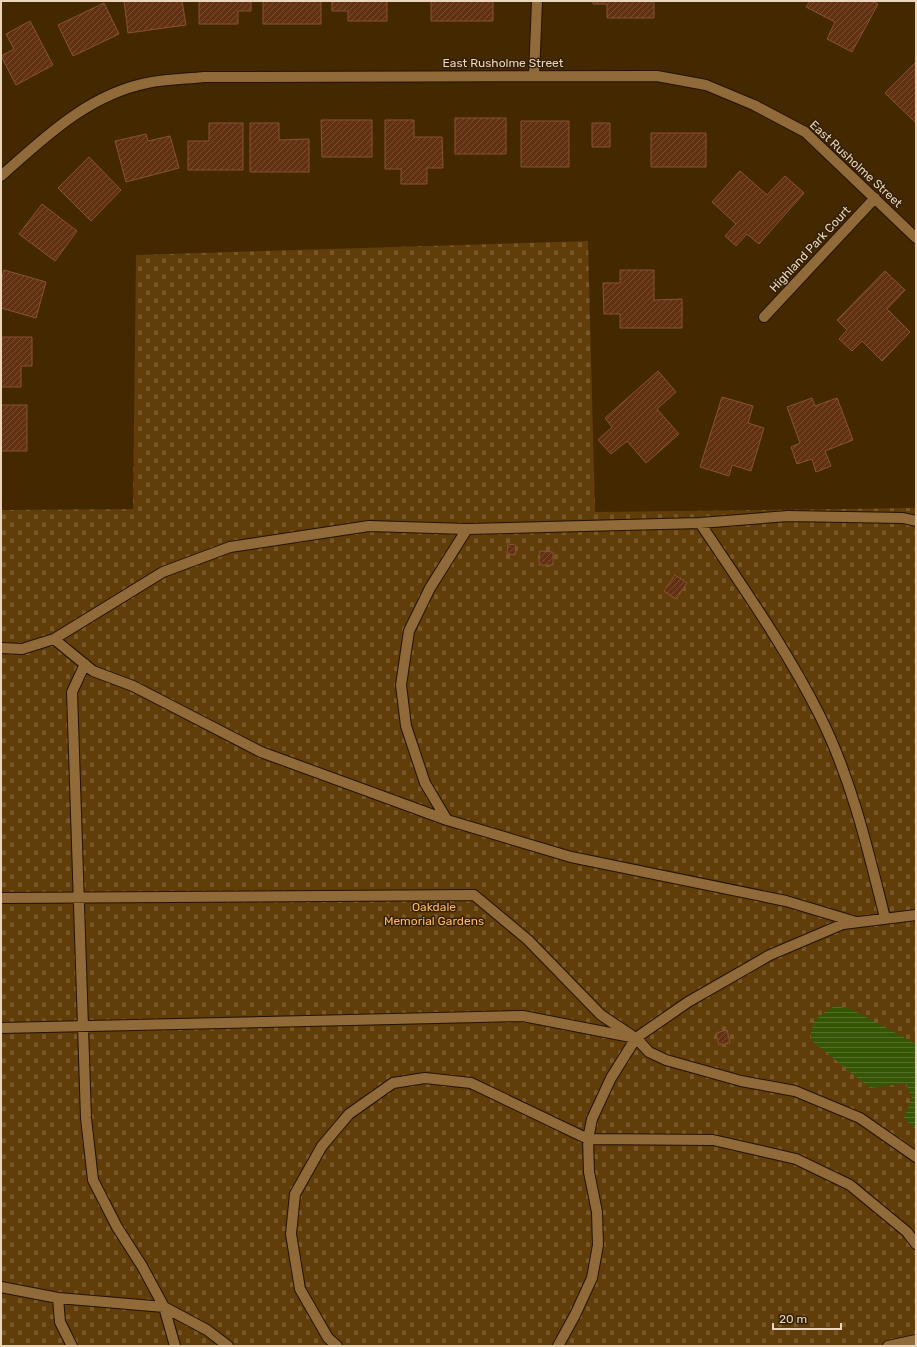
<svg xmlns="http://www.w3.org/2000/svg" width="917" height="1347" viewBox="0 0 917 1347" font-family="Rubik,sans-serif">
  <defs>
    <pattern id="cemetery-stones" width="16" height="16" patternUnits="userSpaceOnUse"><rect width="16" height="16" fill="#603d09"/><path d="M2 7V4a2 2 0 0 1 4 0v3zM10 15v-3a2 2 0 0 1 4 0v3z" fill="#77582b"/></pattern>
    <pattern id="water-rules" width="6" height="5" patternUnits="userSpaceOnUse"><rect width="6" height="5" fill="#355605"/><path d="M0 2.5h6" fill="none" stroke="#526e28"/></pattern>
    <pattern id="building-hatch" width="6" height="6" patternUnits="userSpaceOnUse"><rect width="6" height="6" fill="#613111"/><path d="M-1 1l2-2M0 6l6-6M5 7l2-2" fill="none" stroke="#784e32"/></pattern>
  </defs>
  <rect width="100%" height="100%" fill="#432800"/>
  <path fill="url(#cemetery-stones)" d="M588,241L595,512L916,508V1346H1V510L133,509L136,255Z"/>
  <path fill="url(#water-rules)" d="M835,1006L851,1009L916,1044V1130L904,1118L912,1098L906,1083L870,1088L811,1040C810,1020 819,1015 835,1006Z"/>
  <path fill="url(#building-hatch)" stroke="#865334" d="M124,1H182L186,25L128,33Z
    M199,1H251V11H238V24H199Z
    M263,1H321V24H263Z
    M332,1H387V21H348V11H332Z
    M431,1H493V21H431Z
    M593,1H654V18H607V4H593Z
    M810,1H872L878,4L852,52L827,39L835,22L806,7Z
    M104,3L119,34L73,56L58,25Z
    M30,21L53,65L16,85L1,56L14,49L6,34Z
    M915,63L916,64V123L885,93Z
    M455,118H506V154H455Z
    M321,120H372V157H322Z
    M385,120H414V137H442L443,168H427V184H401V169H385Z
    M521,121H569V167H521Z
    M209,123H243V170H188V141H209Z
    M250,123H279V140L309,139V172H250Z
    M592,123H610V147H592Z
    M651,133H706V167H651Z
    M146,134L148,141L170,136L179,168L126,182L115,141Z
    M89,157L121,190L91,221L58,188Z
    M740,171L767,195L785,176L804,193L759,244L747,234L736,246L725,236L736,224L712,202Z
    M42,204L77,231L55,261L19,234Z
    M4,270L46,282L36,318L1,308V281Z
    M620,270H654V300L682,299V328H620V314H604L603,283H620Z
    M885,271L905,290L887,309L910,332L882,361L862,341L852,351L839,339L847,330L837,320Z
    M1,337H32V366H21V387H1Z
    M658,371L676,392L657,409L679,434L646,463L627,441L611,454L598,440L612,427L605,418Z
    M722,397L753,406L748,423L764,428L751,471L732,465L729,476L700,467Z
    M812,398L815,406L837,398L853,440L825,451L831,466L816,472L812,459L797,464L791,447L800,443L787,407Z
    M1,405H27V451H1Z
    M508,544L516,545L515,555L507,554Z
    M540,551L553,552V565H539Z
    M675,575L687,583L676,599L664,591Z
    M727,1030L730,1043L719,1045L716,1033Z"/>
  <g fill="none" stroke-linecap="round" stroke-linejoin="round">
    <defs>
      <path id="minor" d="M534,76L537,1
        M1,176C45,137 88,95 147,83C166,79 186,79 205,77L657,76L706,85L754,105L805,132L916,238
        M764,317L875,198
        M700,523C742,586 786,648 820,716C852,780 868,850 885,918
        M54,639L163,572L230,547L369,526L467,529
        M1,648L22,649L54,639L93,671L133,686L261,752L447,820L571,857L786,901L856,922
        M85,664L72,692L86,1118L93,1180L117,1227L142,1266L164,1307L175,1346
        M447,820L425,783L406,726L401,685L409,631L430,588L467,529L700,523L788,516L903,518L916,521
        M1,898L474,895L528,940L601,1015L631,1035
        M1,1028L523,1016L636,1038L649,1052L666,1060L741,1081L795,1091L860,1118L916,1157
        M1,1287L58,1298L164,1307L207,1330L228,1346
        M58,1298L60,1322L72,1346
        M337,1346L328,1338L300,1289L291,1234L295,1194L322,1146L349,1114L393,1083L425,1078L471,1083L588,1139L713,1140L796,1159L850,1185L907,1232L916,1244
        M558,1346L575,1315L592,1278L598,1245L597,1212L589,1172L588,1139L592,1119L611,1078L636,1038L688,1002L770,955L843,924L916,915
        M888,1346L916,1340"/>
    </defs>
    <use href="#minor" stroke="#241200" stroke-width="12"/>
    <use href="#minor" stroke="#916a3a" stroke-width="10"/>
  </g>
  <g text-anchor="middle" stroke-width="3" stroke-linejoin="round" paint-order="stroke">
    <g font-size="12" fill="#ebd6bd" stroke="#342006">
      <text x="503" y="67">East Rusholme Street</text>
      <text transform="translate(856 164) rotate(43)" y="4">East Rusholme Street</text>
      <text transform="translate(810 249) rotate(-47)" y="4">Highland Park Court</text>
    </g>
    <g font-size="12" fill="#ffb960" stroke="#342006">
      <text x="434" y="911">Oakdale<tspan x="434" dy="14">Memorial Gardens</tspan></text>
    </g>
  </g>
  <rect width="917" height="1347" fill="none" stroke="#ebd6bd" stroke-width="4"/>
  <path d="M773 1323v6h68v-6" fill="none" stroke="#ebd6bd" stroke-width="2"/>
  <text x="779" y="1323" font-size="12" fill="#ebd6bd" stroke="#342006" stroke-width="3" paint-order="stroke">20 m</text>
</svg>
